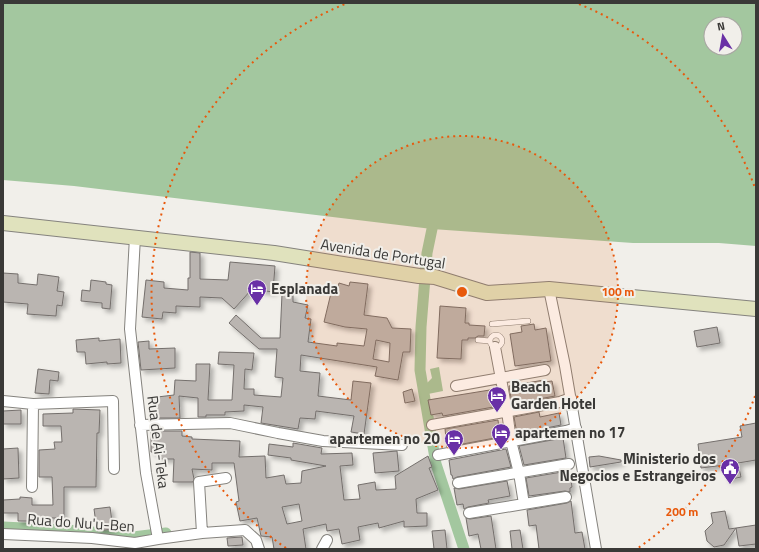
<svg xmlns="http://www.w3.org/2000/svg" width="759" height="552" viewBox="0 0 759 552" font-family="'Titillium Web',sans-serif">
  <defs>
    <filter id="shadow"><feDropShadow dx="3.5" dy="3.5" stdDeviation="2" flood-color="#0004"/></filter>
  </defs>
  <rect width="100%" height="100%" fill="#f1efea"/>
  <path fill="#a3c79f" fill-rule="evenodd" d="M3,3H756V246L719,243H633L432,229L74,186L3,180ZM711,24H735V48H711Z
    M439,367L443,391L428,394L427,383L432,378L430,369Z"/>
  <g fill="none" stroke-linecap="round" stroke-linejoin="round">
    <path stroke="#a3c79f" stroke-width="11" d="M432,229L427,253L421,327L420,370L436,464L464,549
      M3,527L84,531L133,537L166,533"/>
  </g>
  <path fill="#bab5b1" stroke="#746f6c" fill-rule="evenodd" filter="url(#shadow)" d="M190,252L200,253V279L228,280L230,262L275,266L273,292L252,289L234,309L222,298L200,297V307L176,306V313L163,312L162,319L142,317L146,280L164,282V288L188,290V278H190Z
    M3,273L18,274V283L37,285L38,274L59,277L57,291L64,292L62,306L57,305L56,316L27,314L28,304L3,302Z
    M91,280L106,282V284L112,285L110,309L102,308V303L81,301L82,290L90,291Z
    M350,282L368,284L364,315L387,318L392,328L411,329L410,352H403L398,380L375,376L377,367L301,355L300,371L320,373L318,396L351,400L353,381L371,383L364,434L351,432L354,416L316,411L315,419L300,418L298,429L261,423L263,407L244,405V411L225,412V415H206V417H198V398L179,396L180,418H151L149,398L174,395L175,380L196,381V364H210L208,400H232L234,365L218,364L219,352L254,353L252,370L245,369L244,389H254V395L281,397L283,378L275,377L277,349H259L229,323L236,315L261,338H280L282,294L293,295V302L308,305L305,318L311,319L308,342L337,346V343L364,346L367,329L345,327L324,322L331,293L336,295L339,283L349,286ZM376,340L390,343L389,362L373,359Z
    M440,306L466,308L465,323H469V325L485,326L484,336H478L475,338H468V340H462L461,359L437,358Z
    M534,324L535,330L546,328L551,361L515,366L510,334L522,332L521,326Z
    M717,327L720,343L697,347L694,331Z
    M99,338V341L120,339L121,363L107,364V362L86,364L85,352H77L76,340Z
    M149,341V349L175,348V368L141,370L138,342Z
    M38,369L59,372L58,381L50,380L49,394L35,393Z
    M544,380V382L552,381L555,396L512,404L509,386Z
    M412,389L415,401L405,403L403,392Z
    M496,389L499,406L443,416L442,413L431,415L428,400Z
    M73,409L100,410L99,433H97L96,487H64V518H30V521H18V513H3V500L20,499V497L32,498V505H53L52,477H39V450L55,449L54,442H62L61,426H43V414L73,413Z
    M21,410V424H3V411Z
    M539,412L540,417L559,413L561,425L517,434L514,417Z
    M498,420L500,437L447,447L445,429Z
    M756,423V460L738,463L741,477L727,480L725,465L701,468L698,444L742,437L740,426Z
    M151,431H182V436L192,437V439L240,441L239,457L265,456L266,478L284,475L286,484L301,483L302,471L326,466L291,460V458L268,455L269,444L293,447V443L322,448L321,454L352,453L353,465L340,466L344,500L360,499L358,485L375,482L376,490L396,489L395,476L428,456L432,467L429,468L438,490L416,499L417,513H427V526L404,527V521L379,528L378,523L358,527L360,540L342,544L339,529L327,531L326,524L303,529L306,549H274L272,537L261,536L257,518L240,521L236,502L239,501L234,463H212V470L192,469L194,479L193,482H173L174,459H159V452H151ZM299,504L302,521L287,524L282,507Z
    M563,438L566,458L524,465L519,446Z
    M18,448L19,478L3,479V449Z
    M506,449L511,467L457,477L453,479L452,475H451L449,460Z
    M397,451L399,471L375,473L373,453Z
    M599,456L621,460V462L590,467L589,457Z
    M568,471V473L570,472L572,487L570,488V492L565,491L529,496L526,478Z
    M507,481L510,496L488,500L489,503L468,507L464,509L463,504L457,505L454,488L459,489Z
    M571,501L575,533L582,532L585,549H539L536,525L529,526L527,510L567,503Z
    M110,507L113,529L97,531L94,509Z
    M725,511L729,529L736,528L724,545L714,547L707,541L705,531L713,523L711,513Z
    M491,516L496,549H481L478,534L469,536L466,518L470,519Z
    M756,525V544L739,546L736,528Z
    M445,530L447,549H434L432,531Z
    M520,530L523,549H512L510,531Z
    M242,537L243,545L228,546L227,538Z"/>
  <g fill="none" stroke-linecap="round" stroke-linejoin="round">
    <defs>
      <path id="lane" d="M492,324L528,321
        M490 341a6 6 0 1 1 12 0a6 6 0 1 1-12 0Z
        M478,340L490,341"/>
      <path id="street" d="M135,237L130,329L146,473L158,539L202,533L245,530L256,540L259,549
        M549,289L565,366L596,549
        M495,347L507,411L511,441L519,473L524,504
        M456,386L545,370
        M3,401L33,404L113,401L114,469
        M140,425L230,423L278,433L323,441L402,445
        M432,425L560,402L571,398
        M438,455L566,431L576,428
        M458,483L569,464
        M32,487L33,404
        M469,513L566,497
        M202,533L199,482L226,478
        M3,534L92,538L135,543L158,539
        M322,549L327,540"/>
      <path id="secondary" d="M3,223L274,253L419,276L435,277L487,293L549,289L756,309"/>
    </defs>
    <use href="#lane" stroke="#85837e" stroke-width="6"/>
    <use href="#street" stroke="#85837e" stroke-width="12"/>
    <use href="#secondary" stroke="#85837e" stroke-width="16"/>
    <use href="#lane" stroke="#fff" stroke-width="5"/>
    <use href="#street" stroke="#fff" stroke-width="10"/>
    <use href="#secondary" stroke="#e0e2bd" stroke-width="14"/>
  </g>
  <circle cx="462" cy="292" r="156" fill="#e8590c" fill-opacity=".12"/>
  <g fill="none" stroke="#e8590c" stroke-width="2" stroke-dasharray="2 4">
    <circle cx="462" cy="292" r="156"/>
    <path d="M755 396A311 311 0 0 1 638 548M286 548A311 311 0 0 1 345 4M579 4A311 311 0 0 1 755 188"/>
  </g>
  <defs>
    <symbol id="hotel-pin" viewBox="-11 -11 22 30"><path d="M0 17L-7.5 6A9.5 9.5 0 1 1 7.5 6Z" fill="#6930a6" stroke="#f1efea"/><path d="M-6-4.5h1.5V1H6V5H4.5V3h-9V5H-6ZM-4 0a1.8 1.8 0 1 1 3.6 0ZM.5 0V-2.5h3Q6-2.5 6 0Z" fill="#fff"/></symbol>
    <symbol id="civic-pin" viewBox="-11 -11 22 30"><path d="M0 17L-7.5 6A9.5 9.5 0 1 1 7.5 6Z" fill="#6930a6" stroke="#f1efea"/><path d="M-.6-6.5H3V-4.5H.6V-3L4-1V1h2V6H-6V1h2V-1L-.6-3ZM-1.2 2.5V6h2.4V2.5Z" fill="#fff"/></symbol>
  </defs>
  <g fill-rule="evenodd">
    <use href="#hotel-pin" x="246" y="278" width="22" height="30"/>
    <use href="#hotel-pin" x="486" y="385" width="22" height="30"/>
    <use href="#hotel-pin" x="490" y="422" width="22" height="30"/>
    <use href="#hotel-pin" x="443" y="428" width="22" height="30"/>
    <use href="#civic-pin" x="719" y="457" width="22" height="30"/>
  </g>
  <g text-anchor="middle" stroke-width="4" stroke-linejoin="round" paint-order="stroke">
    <g font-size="15" fill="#3a3937" stroke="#f1efea">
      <text transform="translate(383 254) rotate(9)" y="5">Avenida de Portugal</text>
      <text transform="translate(158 442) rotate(83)" y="5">Rua de Ai-Teka</text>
      <text transform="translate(81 523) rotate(4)" y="5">Rua do Nu'u-Ben</text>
    </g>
    <g font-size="15" font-weight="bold" fill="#3a3937" stroke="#f1efea" text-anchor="start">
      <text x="271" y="294">Esplanada</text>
      <text x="511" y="392">Beach<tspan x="511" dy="17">Garden Hotel</tspan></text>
      <text x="515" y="438">apartemen no 17</text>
      <text x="440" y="444" text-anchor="end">apartemen no 20</text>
      <text x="716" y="464" text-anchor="end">Ministerio dos<tspan x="716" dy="17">Negocios e Estrangeiros</tspan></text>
    </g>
  </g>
  <circle cx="462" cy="292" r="6" fill="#e8590c" stroke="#f1efea" stroke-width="2"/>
  <g font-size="12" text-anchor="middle" font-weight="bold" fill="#e8590c" stroke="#f1efea" stroke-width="4" stroke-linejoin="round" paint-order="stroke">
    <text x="618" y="296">100 m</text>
    <text x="682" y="516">200 m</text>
  </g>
  <rect width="759" height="552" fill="none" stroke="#3a3937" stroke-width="8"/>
  <g transform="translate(723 36) rotate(349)"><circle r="19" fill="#f1efea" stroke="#a8a6a2"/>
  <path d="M0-3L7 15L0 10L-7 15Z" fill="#6930a6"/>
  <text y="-6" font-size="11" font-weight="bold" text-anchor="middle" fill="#3a3937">N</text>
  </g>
</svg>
